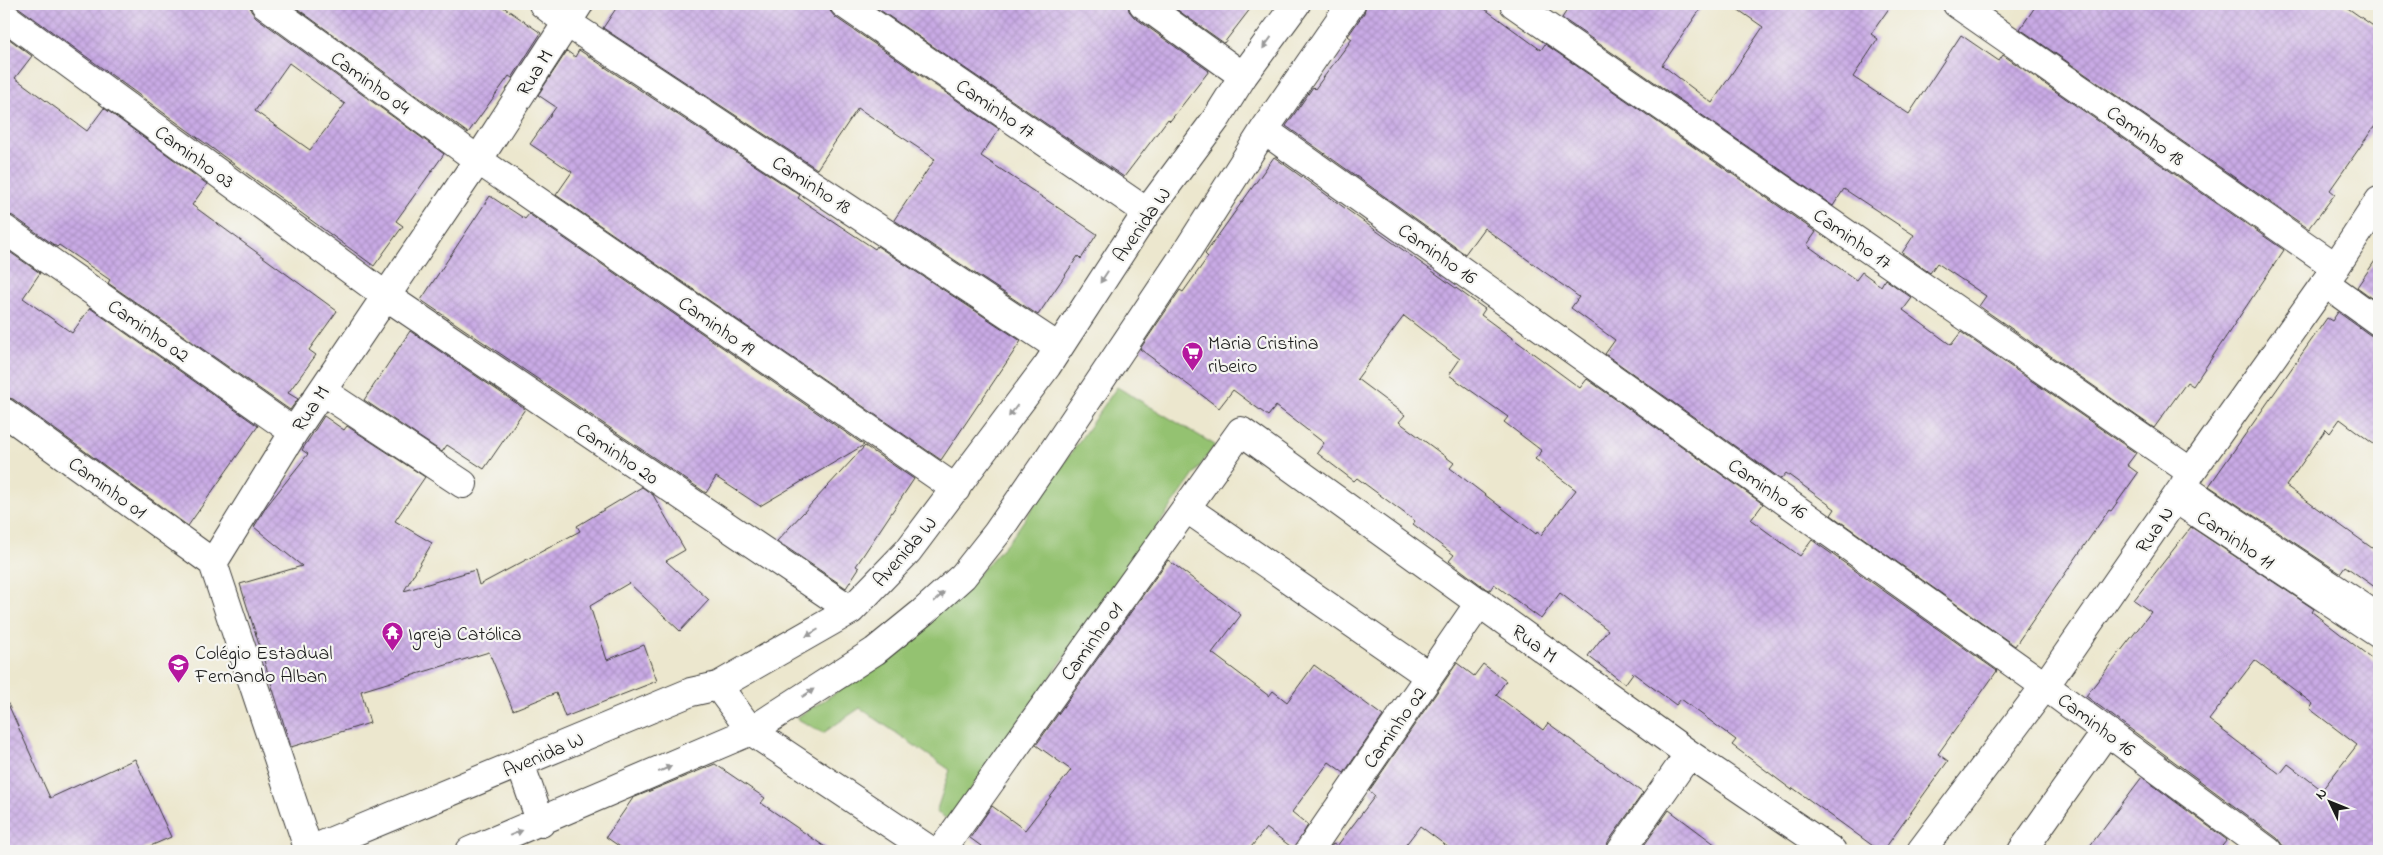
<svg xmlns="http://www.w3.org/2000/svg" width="2383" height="855" viewBox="0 0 2383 855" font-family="'Indie Flower',sans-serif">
  <defs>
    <pattern id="building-cross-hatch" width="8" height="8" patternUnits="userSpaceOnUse" patternTransform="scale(1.25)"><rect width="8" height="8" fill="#c9aae5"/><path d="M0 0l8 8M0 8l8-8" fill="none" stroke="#ac92c4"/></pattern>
  </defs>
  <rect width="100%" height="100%" fill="#f6f6f2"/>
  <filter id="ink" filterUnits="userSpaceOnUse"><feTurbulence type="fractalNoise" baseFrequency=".02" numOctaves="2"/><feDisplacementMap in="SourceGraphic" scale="10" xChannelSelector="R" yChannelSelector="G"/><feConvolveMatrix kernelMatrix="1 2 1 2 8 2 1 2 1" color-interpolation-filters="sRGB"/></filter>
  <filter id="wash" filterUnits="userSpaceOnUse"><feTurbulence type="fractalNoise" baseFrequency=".0096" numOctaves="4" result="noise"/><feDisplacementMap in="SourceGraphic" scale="20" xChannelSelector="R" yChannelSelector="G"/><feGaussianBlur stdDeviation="1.12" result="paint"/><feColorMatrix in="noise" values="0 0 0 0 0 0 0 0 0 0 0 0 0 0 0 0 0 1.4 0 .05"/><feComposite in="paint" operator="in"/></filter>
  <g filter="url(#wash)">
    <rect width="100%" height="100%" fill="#ece7ce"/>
    <path fill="#94c271" stroke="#586f46" d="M1117,387L1215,445L949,820L936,812L950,770L860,708L823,733L796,718L851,683L856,663L978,575L1013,536Z"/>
    <g id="blocks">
      <path fill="url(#building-cross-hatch)" fill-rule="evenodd" d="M14,4H250L251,11L256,17L444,154L396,221L403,226L374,266ZM289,63L345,104L310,150L255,111Z
        M291,4H499L541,33L512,78L509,76L468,133Z
        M619,4H829L830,11L835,17L999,129L981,156L1097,234L1081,259L1078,256L1038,315L894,220L935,159L858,108L817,169L603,28Z
        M871,4H1128L1129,11L1134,17L1209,71L1170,121L1168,119L1124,177Z
        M1169,4H1254L1224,43Z
        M1366,4H1478L1541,50L1545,44L1816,232L1807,245L1856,280L1862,272L1881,286L1885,279L1912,298L1903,310L1951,345L1961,332L2136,453L2127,465L2138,473L2111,511L2109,510L2015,646L1831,515L1835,509L1786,473L1781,479L1605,354L1615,340L1571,308L1579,297L1484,228L1465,254L1286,126L1313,87L1315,89L1352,39L1348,36L1364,13Z
        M1571,4H1704L1662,65L1712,103L1763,27L1730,4H1892L1871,34L1878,39L1853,77L1909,114L1961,35L1999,61L2003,55L2284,250L2193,386L2187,382L2154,428L1979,306L1986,296L1937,263L1930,273L1902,253L1914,235L1844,189L1833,206L1562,18Z
        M2037,4H2342L2379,30V120L2330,190L2335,194L2309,229L2020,29Z
        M4,35L32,56L15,78L87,131L104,108L207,184L192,205L337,311L309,350L316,355L288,393L298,399L290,410L108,283L110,280L59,245L57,247L13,216L4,214Z
        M579,50L800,195L798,198L875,249L877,246L1021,341L941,460L556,195L572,172L530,144L556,107L538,95L567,51L575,57Z
        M1274,157L1485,309L1481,315L1580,388L1587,379L1763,504L1751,520L1800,556L1812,540L1997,671L1938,754L1948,761L1883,851H1880L1793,788L1792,790L1732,745L1736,740L1681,699L1676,705L1633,673L1625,684L1588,656L1608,630L1560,593L1541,619L1494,584L1490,590L1485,588L1449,561L1454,555L1413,524L1415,521L1357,478L1354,481L1317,453L1324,443L1276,406L1268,416L1233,390L1219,408L1140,349L1180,290L1183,292L1208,257L1205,254ZM1404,316L1460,359L1449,375L1508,417L1504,422L1542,451L1535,459L1576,490L1541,535L1537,532L1536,534L1450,468L1454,463L1399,422L1405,415L1357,379Z
        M490,196L525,219L529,214L864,445L760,506L716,477L706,493L421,300Z
        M4,248L40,273L23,298L72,333L90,308L258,426L188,526L13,399L4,397Z
        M2379,255V303L2357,287Z
        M2338,312L2370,335L2379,337V448L2340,419L2330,433L2326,429L2286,486L2379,553V590L2345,566L2340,573L2209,486L2327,318L2332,321Z
        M410,331L525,409L484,469L447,445L442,452L364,400Z
        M324,416L344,430L347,426L425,477L395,521L432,543L404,591L475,570L479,585L580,531L577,526L642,487L653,495L685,550L666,561L709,600L680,631L629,583L590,606L607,660L644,645L657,681L565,717L556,693L513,710L489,652L361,691L370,723L291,747L240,584L302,566L254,527L266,507L308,454L302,450Z
        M865,446L914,479L856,566L859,568L846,588L777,541Z
        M2191,527L2314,609L2312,612L2379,664V851H2287L2277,838L2086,696L2151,612L2134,600ZM2255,660L2313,704L2310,709L2357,745L2322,790L2288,764L2280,774L2209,720Z
        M1168,560L1241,615L1212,653L1269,696L1273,691L1287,702L1314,665L1383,716L1344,773L1329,762L1292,812L1308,825L1294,849L1266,828L1248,851H988L970,838L992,806L1025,830L1071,770L1036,745Z
        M1457,663L1474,676L1483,664L1506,681L1496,695L1543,730L1548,723L1643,793L1608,842L1606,851H1453L1420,826L1401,851H1328L1333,844L1337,846L1375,796L1369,791Z
        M4,695L50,798L135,759L171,837L139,851H4Z
        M715,764L765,798L761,803L831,851H626L606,837L633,798Z
        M2142,777L2227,840L2218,851H2086Z
        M1669,810L1724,851H1640Z"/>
    </g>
  </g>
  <g filter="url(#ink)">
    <use href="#blocks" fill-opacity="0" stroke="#3b3a37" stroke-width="1"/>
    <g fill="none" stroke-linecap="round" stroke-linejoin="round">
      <defs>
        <path id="minor" d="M265,4L478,160L956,489
          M543,4L566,22L1058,347
          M844,4L1147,212
          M1143,4L1243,76
          M1514,4L2191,472
          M1957,4L2336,267
          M4,16L386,296L851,610
          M1264,130L2045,686L2268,851
          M4,229L294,432
          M2325,283L2379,322
          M322,391L463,484
          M4,412L213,563
          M1186,508L1429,676
          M2379,618L2183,487L2176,499L2379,634
          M718,686L751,731L931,851
          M520,763L541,823
          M308,851L691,692L718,686L851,610L908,551L1047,366L1147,212L1216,119L1243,76L1296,4
          M309,851L213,563L294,432L478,160L579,4
          M470,851L751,731L875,651L923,612L963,576L997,533L1048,459L1185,254L1264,130L1351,4
          M941,851L1241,431L1689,754L1832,851
          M1309,851L1480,602
          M1621,851L1689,754
          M1921,851L2045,686L2183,487L2191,472L2325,283L2379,201
          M2022,851L2106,732"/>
      </defs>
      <use href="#minor" stroke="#3b3a37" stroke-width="30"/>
      <use href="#minor" stroke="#fff" stroke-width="28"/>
    </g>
    <defs><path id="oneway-solid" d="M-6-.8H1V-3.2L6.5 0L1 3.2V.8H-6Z" transform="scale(1.25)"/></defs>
    <g fill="#999">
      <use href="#oneway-solid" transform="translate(1267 43) rotate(126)"/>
      <use href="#oneway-solid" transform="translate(1104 277) rotate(123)"/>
      <use href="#oneway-solid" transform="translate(1013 411) rotate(127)"/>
      <use href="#oneway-solid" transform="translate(939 597) rotate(-43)"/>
      <use href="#oneway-solid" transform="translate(812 633) rotate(150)"/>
      <use href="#oneway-solid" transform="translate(808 693) rotate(-34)"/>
      <use href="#oneway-solid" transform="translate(665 769) rotate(-24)"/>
      <use href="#oneway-solid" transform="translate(516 833) rotate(-22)"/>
    </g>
  </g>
  <defs>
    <symbol id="supermarket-pin" viewBox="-11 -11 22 30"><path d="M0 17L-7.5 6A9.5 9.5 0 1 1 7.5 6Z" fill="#b5179e" stroke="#f6f6f2"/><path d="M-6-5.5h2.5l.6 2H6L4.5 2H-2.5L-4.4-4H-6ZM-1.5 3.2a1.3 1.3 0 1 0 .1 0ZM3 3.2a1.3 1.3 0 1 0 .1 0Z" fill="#fff"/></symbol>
    <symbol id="temple-pin" viewBox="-11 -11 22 30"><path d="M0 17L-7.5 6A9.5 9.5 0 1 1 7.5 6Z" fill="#b5179e" stroke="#f6f6f2"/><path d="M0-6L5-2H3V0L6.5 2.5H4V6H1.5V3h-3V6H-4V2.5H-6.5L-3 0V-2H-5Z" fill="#fff"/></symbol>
    <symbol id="school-pin" viewBox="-11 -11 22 30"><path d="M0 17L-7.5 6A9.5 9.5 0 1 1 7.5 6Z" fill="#b5179e" stroke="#f6f6f2"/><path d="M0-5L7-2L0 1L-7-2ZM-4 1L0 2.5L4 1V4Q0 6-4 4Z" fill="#fff"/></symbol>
  </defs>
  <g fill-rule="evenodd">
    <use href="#supermarket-pin" x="1180" y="340" width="25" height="34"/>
    <use href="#temple-pin" x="380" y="620" width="25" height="34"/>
    <use href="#school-pin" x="166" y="652" width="25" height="34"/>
  </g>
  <g text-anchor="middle" stroke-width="4.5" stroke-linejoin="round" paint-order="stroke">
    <g font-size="20" fill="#1c1c1c" stroke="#f6f6f2">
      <text transform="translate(534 72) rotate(-58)" y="7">Rua M</text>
      <text transform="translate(371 82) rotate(36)" y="7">Caminho 04</text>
      <text transform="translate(996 108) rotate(34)" y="7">Caminho 17</text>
      <text transform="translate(2146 135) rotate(35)" y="7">Caminho 18</text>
      <text transform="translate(195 156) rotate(36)" y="7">Caminho 03</text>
      <text transform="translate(812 184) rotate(33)" y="7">Caminho 18</text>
      <text transform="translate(1141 224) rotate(-55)" y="7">Avenida W</text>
      <text transform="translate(1853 238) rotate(35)" y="7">Caminho 17</text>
      <text transform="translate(1438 253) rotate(35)" y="7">Caminho 16</text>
      <text transform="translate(717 325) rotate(35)" y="7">Caminho 19</text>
      <text transform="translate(149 330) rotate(35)" y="7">Caminho 02</text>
      <text transform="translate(310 408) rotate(-56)" y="7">Rua M</text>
      <text transform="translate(618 453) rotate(34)" y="7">Caminho 20</text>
      <text transform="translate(108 487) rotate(36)" y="7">Caminho 01</text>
      <text transform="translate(1768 488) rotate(35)" y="7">Caminho 16</text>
      <text transform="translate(2154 529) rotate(-55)" y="7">Rua N</text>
      <text transform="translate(2236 539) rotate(34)" y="7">Caminho 11</text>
      <text transform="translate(904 551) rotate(-49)" y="7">Avenida W</text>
      <text transform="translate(1091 641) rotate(-54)" y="7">Caminho 01</text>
      <text transform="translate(1535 643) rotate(36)" y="7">Rua M</text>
      <text transform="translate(2097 724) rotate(37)" y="7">Caminho 16</text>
      <text transform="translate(1394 727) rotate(-55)" y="7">Caminho 02</text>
      <text transform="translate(543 754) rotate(-23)" y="7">Avenida W</text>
    </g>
    <g font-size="20" fill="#1c1c1c" stroke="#f6f6f2" text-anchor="start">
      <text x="1208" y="349">Maria Cristina<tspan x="1208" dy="23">ribeiro</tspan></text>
      <text x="408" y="640">Igreja Católica</text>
      <text x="195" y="659">Colégio Estadual<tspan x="195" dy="23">Fernando Alban</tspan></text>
    </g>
  </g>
  <rect width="2383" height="855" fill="none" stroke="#f6f6f2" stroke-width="20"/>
  <g transform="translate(2330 802) rotate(313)" stroke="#f6f6f2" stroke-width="4" paint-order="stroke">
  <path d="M0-4L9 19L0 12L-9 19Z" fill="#1c1c1c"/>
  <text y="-8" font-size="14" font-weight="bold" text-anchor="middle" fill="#1c1c1c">N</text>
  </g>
</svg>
